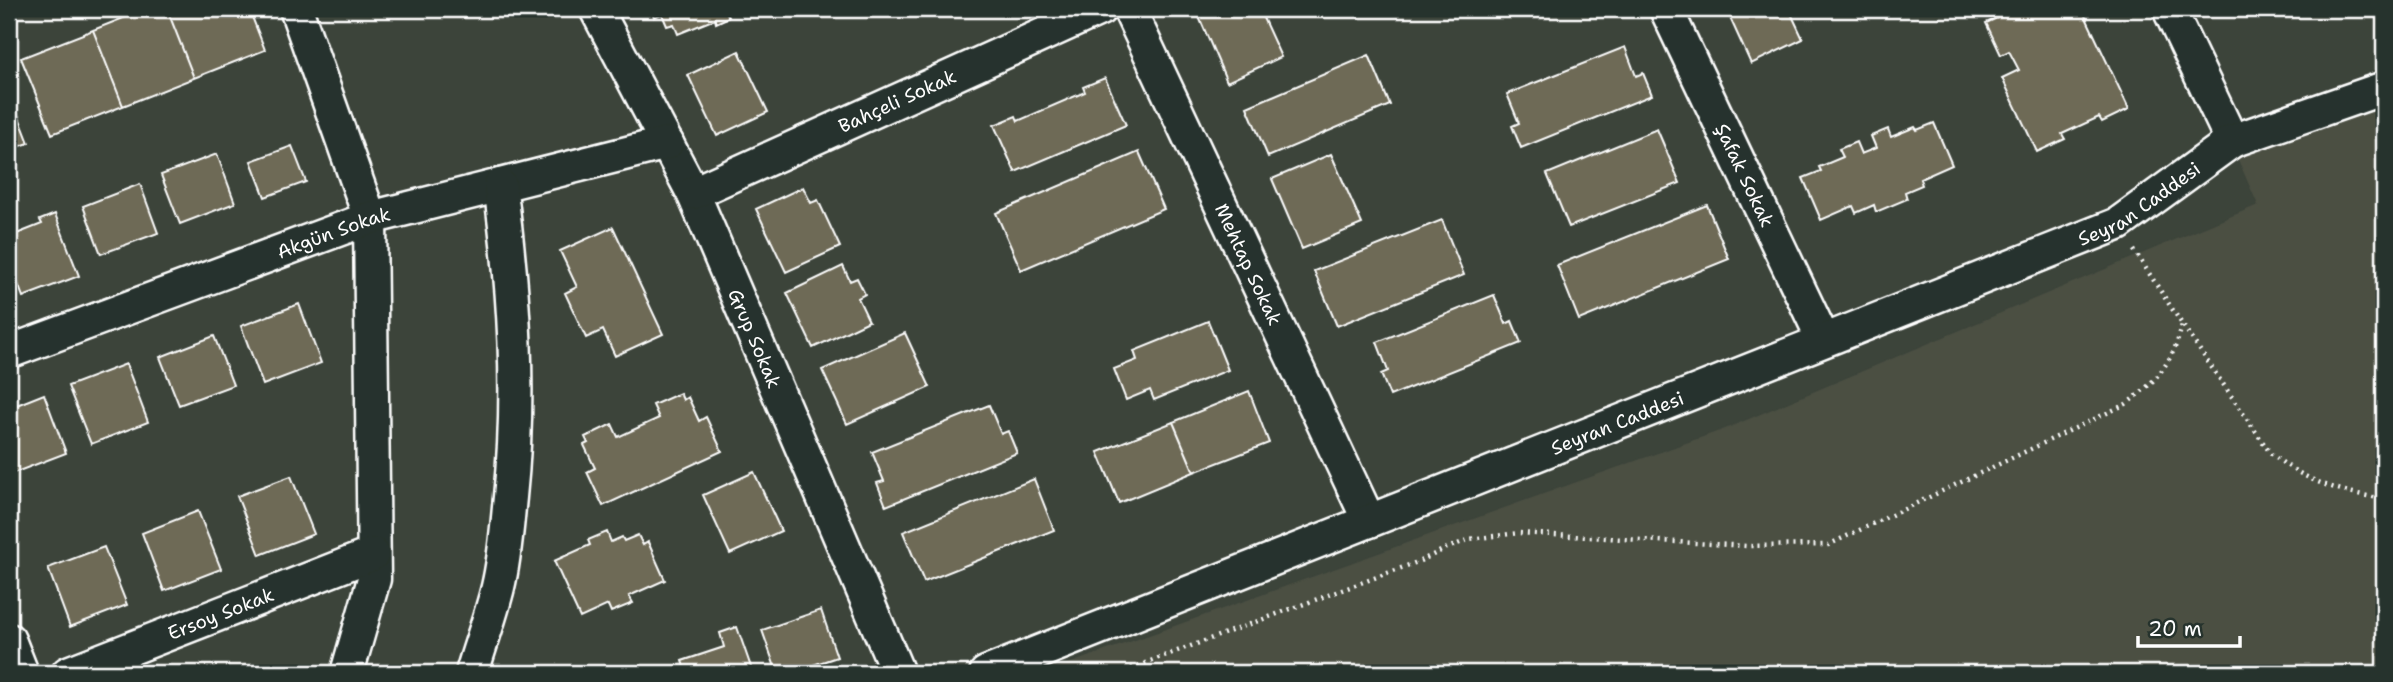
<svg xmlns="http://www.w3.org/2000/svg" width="2393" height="682" viewBox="0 0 2393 682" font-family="'Shantell Sans',sans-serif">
  <rect width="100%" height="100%" fill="#3c443a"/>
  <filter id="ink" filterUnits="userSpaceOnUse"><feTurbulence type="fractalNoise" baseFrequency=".0143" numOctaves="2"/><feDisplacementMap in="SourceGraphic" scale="14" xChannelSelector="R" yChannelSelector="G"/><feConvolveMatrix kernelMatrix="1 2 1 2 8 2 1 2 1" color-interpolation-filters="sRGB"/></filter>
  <g filter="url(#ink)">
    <path fill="#4b4f43" d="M2384,98V673H1043L1725,429L2258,205L2236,155Z"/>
    <path fill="#6e6a57" stroke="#fff" stroke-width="2" d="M146,9H167L194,78L123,106L93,30Z
      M167,9H249L265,50L194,78Z
      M650,9H725L729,17L716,23L715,19L678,34L674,24L667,26L662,14L654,17Z
      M1218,9H1259L1281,57L1227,82L1199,17Z
      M1726,9H1789L1803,39L1751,64Z
      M2005,9H2082L2129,109L2102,122L2099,117L2062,134L2065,139L2037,152L2002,78L2019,70L2009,51L2001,55L1986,23L2004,15L2002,10Z
      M93,30L123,106L52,134L21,58Z
      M1625,47L1636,76L1643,73L1652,95L1521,148L1512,126L1519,123L1507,94Z
      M739,51L768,112L717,136L688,75Z
      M1369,55L1390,105L1268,157L1247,107Z
      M1105,78L1126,125L1015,172L994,125L1016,116L1018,121L1085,92L1083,87Z
      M9,91L29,143L9,150Z
      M1934,123L1952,165L1920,179L1922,185L1905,192L1907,199L1876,212L1874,205L1856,213L1853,206L1821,220L1803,178L1821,171L1819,167L1843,157L1839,149L1856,142L1861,154L1876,148L1871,136L1888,129L1891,137L1915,127L1917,130Z
      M1657,129L1680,183L1569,227L1547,174Z
      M292,146L306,182L265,197L251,161Z
      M1139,152L1164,209L1021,270L996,213Z
      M217,154L235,203L180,224L161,175Z
      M1331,154L1362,224L1302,249L1272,179Z
      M140,184L158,233L101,254L83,206Z
      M803,187L811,203L818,200L840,247L786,272L756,209Z
      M1707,205L1729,259L1579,320L1557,265Z
      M55,214L79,276L23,297L9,260V237L42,224L40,220Z
      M1442,220L1464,275L1337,326L1314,271Z
      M613,227L663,334L615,356L603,330L586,338L565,293L577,287L560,251Z
      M843,266L850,281L857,278L865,294L858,298L869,321L813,348L787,293Z
      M1494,295L1506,324L1512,321L1521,343L1390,396L1381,374L1388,371L1377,342Z
      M299,304L321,363L263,385L241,326Z
      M1208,321L1228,370L1154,400L1150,390L1126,400L1114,369L1137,360L1134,351Z
      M905,333L930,387L847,424L822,370Z
      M214,336L233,385L179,405L160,357Z
      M126,364L148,422L91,444L68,386Z
      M1249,391L1269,443L1194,472L1173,422Z
      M680,393L683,400L688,397L699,421L706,417L722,451L603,506L587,472L595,468L584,445L588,443L585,437L612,424L618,437L659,418L653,405Z
      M44,394L66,453L11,474L9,467V408Z
      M989,405L1001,434L1008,431L1017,453L886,506L877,483L884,481L872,452Z
      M1173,422L1194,472L1119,503L1098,452Z
      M754,472L781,531L730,554L703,495Z
      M291,476L314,534L260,555L237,496Z
      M1034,479L1054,530L924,582L903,532Z
      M198,511L221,569L164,591L142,533Z
      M607,532L611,542L622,537L624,541L638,535L643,545L648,542L665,580L629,596L633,603L611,612L608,605L580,618L554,561L590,545L588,540Z
      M104,547L127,605L70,627L48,568Z
      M821,610L837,657L789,673H777L762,630Z
      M737,627L753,673H686L682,661L724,647L720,633Z
      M271,664L275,673H246Z
      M656,667L658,673H639Z"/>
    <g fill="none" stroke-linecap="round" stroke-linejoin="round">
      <defs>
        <g id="street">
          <path d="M296,9L370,218L374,579L347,673"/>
          <path id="s1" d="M596,9L693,193L898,673"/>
          <path id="s2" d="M1129,9L1369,521"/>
          <path id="s3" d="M1666,9L1823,339"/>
          <path d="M2169,9L2232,141"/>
          <path id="s4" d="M693,193L1100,9"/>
          <path id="s5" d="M9,352L370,218L667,143"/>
          <path d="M9,640L22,673"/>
          <path id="s6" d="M68,673L373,554"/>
          <path d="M472,673C480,645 491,616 498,587C505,558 507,527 510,497C521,392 514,289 500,185"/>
          <path id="s7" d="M986,673L2118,224L2232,141L2384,88"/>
        </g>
      </defs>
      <use href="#street" stroke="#fff" stroke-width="37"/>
      <path stroke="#fff" stroke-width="4.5" stroke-dasharray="2 5" stroke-linecap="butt" d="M2134,250L2182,324L2271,454C2308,483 2338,491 2384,499
        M1118,673L1420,561L1445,549L1470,539L1519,533L1747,546L1828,545L2126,404C2155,383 2175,360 2182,324"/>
      <use href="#street" stroke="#26332d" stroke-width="32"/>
    </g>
  </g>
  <g text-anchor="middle" stroke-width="5" stroke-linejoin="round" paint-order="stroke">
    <g font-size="19" fill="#fff" stroke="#26332d">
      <text dy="7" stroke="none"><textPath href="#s4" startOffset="224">Bahçeli Sokak</textPath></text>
      <text dy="7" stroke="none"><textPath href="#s3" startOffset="184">Şafak Sokak</textPath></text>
      <text dy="7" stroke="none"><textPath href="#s7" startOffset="1246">Seyran Caddesi</textPath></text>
      <text dy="7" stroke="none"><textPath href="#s5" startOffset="346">Akgün Sokak</textPath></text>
      <text dy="7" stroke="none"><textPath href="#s2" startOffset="282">Mehtap Sokak</textPath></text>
      <text dy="7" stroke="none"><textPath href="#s1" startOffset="366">Grup Sokak</textPath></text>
      <text dy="7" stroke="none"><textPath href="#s7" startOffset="679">Seyran Caddesi</textPath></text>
      <text dy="7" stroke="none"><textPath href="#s6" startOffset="164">Ersoy Sokak</textPath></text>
    </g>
  </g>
  <rect width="2393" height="682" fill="none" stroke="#26332d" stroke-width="35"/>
  <rect x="18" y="18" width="2358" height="647" fill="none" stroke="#fff" stroke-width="2.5" filter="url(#ink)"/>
  <path d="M2138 636v10h102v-10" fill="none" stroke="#ffffff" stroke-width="3.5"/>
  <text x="2148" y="636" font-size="21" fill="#ffffff" stroke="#26332d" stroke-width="5" paint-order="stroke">20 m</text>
</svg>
